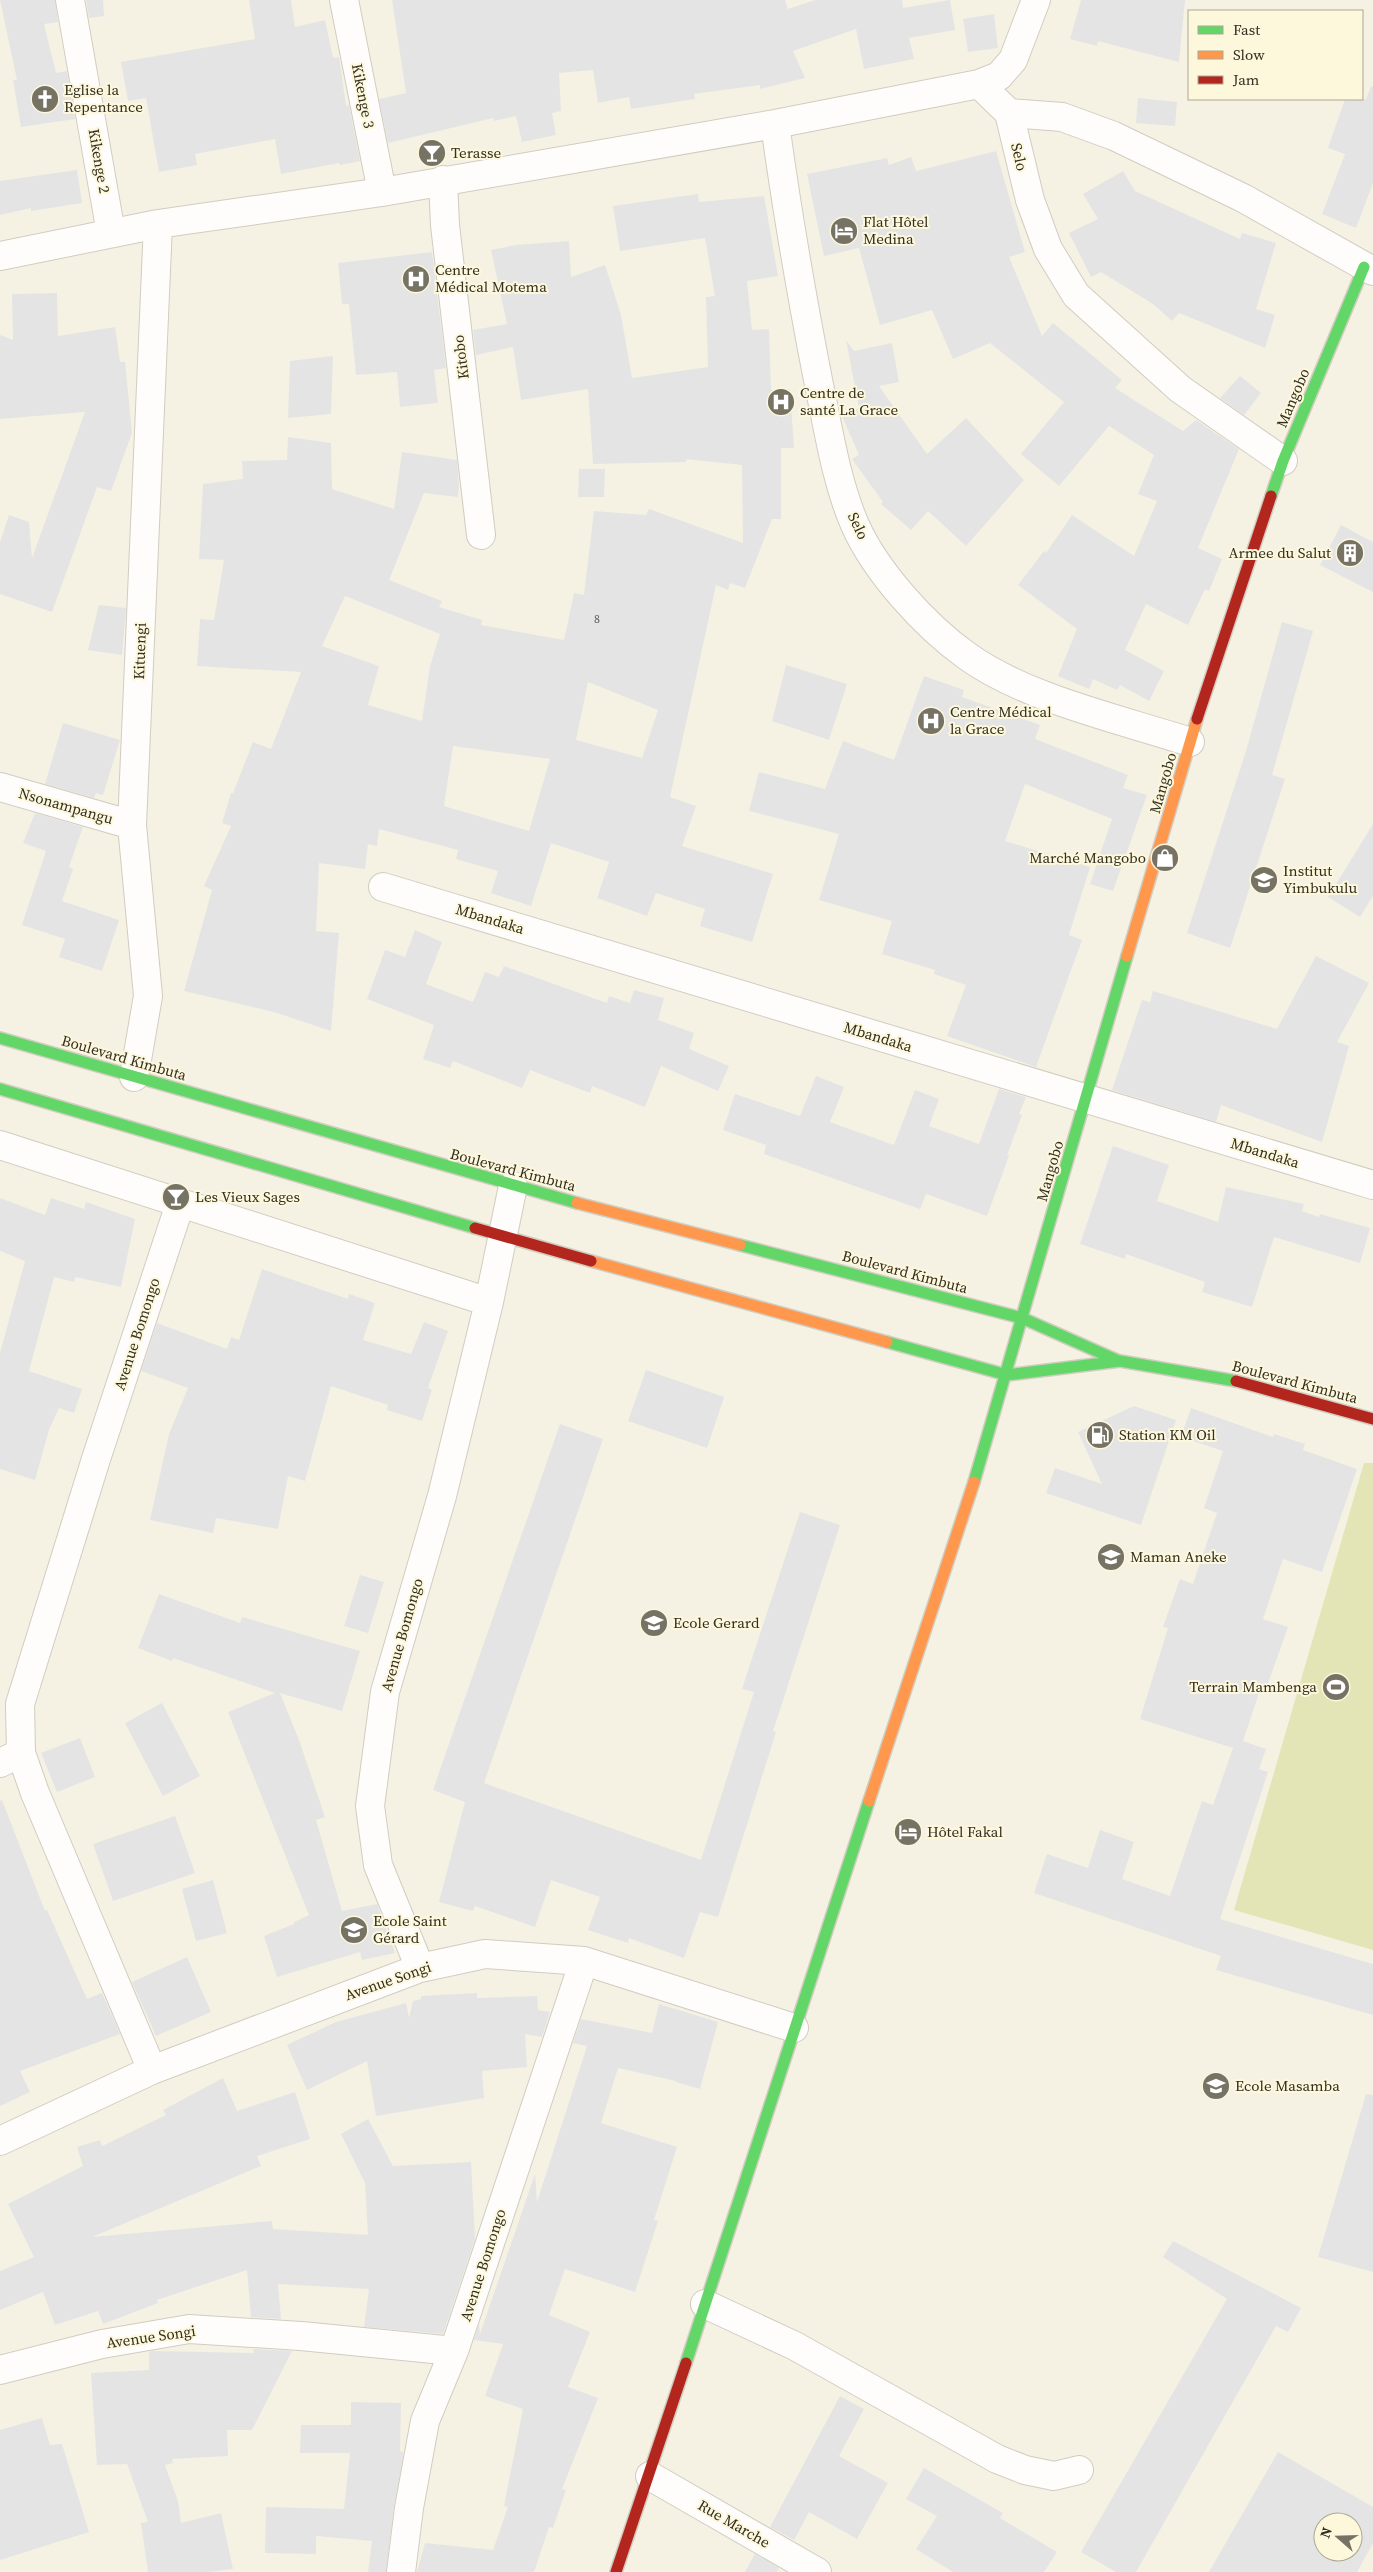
<svg xmlns="http://www.w3.org/2000/svg" width="1373" height="2572" viewBox="0 0 1373 2572" font-family="'Source Serif 4',serif">
  <rect width="100%" height="100%" fill="#f5f2e4"/>
  <path fill="#e3e5b6" d="M1364,1463H1373V1950L1234,1910Z"/>
  <path fill="#e4e4e4" fill-rule="evenodd" d="M0,0H55L58,22L44,24L56,73L67,71L75,119L21,127L13,80H17Z
    M86,0H103L104,16L89,18Z
    M249,0H291L295,27L325,20L333,58L339,57L346,106L349,105L360,161L340,165L339,163L281,174L275,139L195,154L197,165L159,172L146,98L128,101L121,62L255,39Z
    M392,0H785L788,9L815,0H902L903,8L950,0L955,30L909,38L914,59L864,69L856,29L793,51L805,78L760,89V85L694,94L695,99L631,109L629,97L598,103L593,70L559,73L561,111L552,113L556,135L522,142L516,116L494,121L493,118L388,143L379,99L406,93Z
    M1081,0H1185L1179,62L1098,41L1097,46L1070,39Z
    M994,14L998,48L968,52L963,19Z
    M1371,86L1373,87V183L1356,228L1322,214L1345,154L1328,148L1345,99H1366Z
    M1138,98L1177,102L1175,126L1136,123Z
    M996,151L1025,252L1009,257L1042,336L1053,323L1122,380L1115,388L1183,431L1196,420L1239,449L1198,548L1222,559L1209,591L1205,589L1188,625L1146,604L1125,650L1164,671L1149,701L1120,685L1117,690L1093,679L1089,689L1058,676L1077,629L1018,585L1044,551L1046,553L1072,515L1134,556L1157,501L1138,494L1154,455L1109,426L1059,486L1021,454L1064,402L990,343L953,359L932,310L880,325L859,248L824,256L807,174L887,158L889,165L911,157L916,171Z
    M77,170L82,203L31,211V208L0,215V181Z
    M1123,171L1135,191L1240,239L1242,233L1276,243L1256,309L1275,315L1265,348L1179,313L1172,321L1153,304L1101,272L1091,277L1069,233L1098,219L1083,194Z
    M698,194L699,202L764,196L778,276L747,281L752,330L769,329L771,390L790,389L794,448H781V519H772L745,588L730,583L728,590L716,585L670,797L696,806L682,846L773,874L752,942L700,926L705,909L656,893L647,916L597,898L609,862L551,843L531,906L491,893L498,871L456,859L458,850L379,829L377,846L368,844L365,869L319,863L316,931L339,933L331,1031L274,1012L184,991L212,890L204,886L231,826L222,823L231,793H233L253,742L271,749L301,672L197,666L200,619L214,620L224,560L199,559L203,484L243,479L242,461L287,460L288,437L331,443L332,489L394,509L402,452L457,460L459,485L458,497L424,493L389,580L442,601L439,607L482,620L481,625L564,640L574,593L584,595L594,511L646,515L649,509L743,543L742,465L686,459V462L593,464L588,389L521,400L513,347L476,355L473,330L507,324L491,250L516,245L569,241L571,277L605,265L621,315L632,378L708,367L706,297L715,296L705,238L620,251L613,206ZM345,596L440,634L430,666L422,721L368,705L379,666L322,646ZM588,682L658,710L642,758L576,740ZM453,746L550,759L529,831L444,806Z
    M432,252L446,368L434,370L438,403L400,407L397,372L356,375L349,304H342L338,263Z
    M57,293L58,336L115,327L120,362H125L132,433L111,491L97,487L52,612L0,594V542L9,515L29,522L32,558L85,412L0,419V335L13,340L12,294Z
    M846,340L854,351L892,343L899,382L879,386L927,454L966,418L1024,480L966,546L928,511L911,530L881,504L883,502L852,459L859,455L842,416L859,408Z
    M333,356L331,414L288,418L290,361Z
    M1240,376L1261,393L1244,415L1220,398Z
    M579,469H605L604,497H578Z
    M1341,525L1373,542V592L1320,565Z
    M99,605L126,608L122,655L88,650Z
    M1282,622L1313,631L1272,775L1285,779L1230,948L1187,933L1246,751Z
    M786,665L847,684L829,740L772,721Z
    M924,676L964,690L962,697L1040,725L1035,739L1128,775L1123,788L1147,795L1113,891L1090,884L1112,819L1025,784L1005,841L1090,867L1069,935L1082,940L1036,1067L947,1036L966,985L934,974L935,970L882,954L892,921L819,900L839,834L749,811L759,772L825,789L843,741L894,760Z
    M63,723L120,740L103,795L96,793L94,798L45,784Z
    M35,813L83,827L69,867L73,869L62,901L119,920L102,971L59,957L65,939L22,925L46,851L23,843Z
    M1373,824V896L1360,917L1328,897Z
    M415,930L442,942L426,984L473,1002L485,972L499,977L504,966L607,1003L609,996L630,1003L634,990L664,998L658,1020L694,1033L689,1049L729,1066L718,1091L661,1066L645,1107L592,1086L590,1093L530,1070L522,1088L453,1061L450,1068L423,1059L434,1025L367,999L385,950L405,957Z
    M1316,956L1369,983L1337,1042L1349,1046L1322,1142L1221,1105L1216,1122L1112,1090L1142,1000L1150,1002L1153,991L1277,1029Z
    M816,1076L844,1087L830,1122L894,1145L915,1090L939,1099L929,1126L979,1144L999,1089L1026,1097L1019,1114L1022,1115L1007,1155L1009,1156L987,1216L926,1194L920,1209L764,1154L766,1145L723,1130L735,1094L800,1116Z
    M1113,1146L1169,1165L1157,1201L1218,1222L1226,1187L1304,1204L1302,1211L1319,1217L1320,1214L1370,1228L1360,1263L1274,1237L1252,1307L1202,1292L1205,1282L1126,1254L1125,1259L1080,1244Z
    M0,1198L45,1215L51,1198L84,1209L86,1202L135,1219L121,1287L75,1277L74,1282L54,1277L29,1371L82,1389L74,1413L59,1408L49,1430L35,1480L0,1469V1353L25,1261L0,1251Z
    M262,1269L348,1299L349,1294L375,1303L363,1340L411,1354L424,1322L448,1331L428,1388L432,1390L422,1421L387,1410L388,1405L331,1386L305,1481L288,1476L278,1529L216,1518L213,1533L150,1520L169,1434L188,1388L141,1371L157,1323L227,1349L231,1337L239,1340Z
    M646,1370L724,1397L707,1448L628,1421Z
    M1134,1406L1176,1420L1141,1525L1046,1493L1055,1468L1102,1484L1078,1432Z
    M1191,1408L1273,1437L1274,1434L1305,1444L1303,1450L1357,1469L1322,1572L1283,1559L1263,1619L1288,1627L1266,1689L1261,1687L1243,1741L1266,1749L1259,1769L1268,1772L1220,1919L1373,1964V2015L1216,1970L1221,1956L1034,1893L1047,1854L1088,1868L1100,1830L1134,1842L1122,1879L1170,1896L1202,1801L1213,1805L1233,1748L1140,1719L1168,1628L1163,1627L1180,1579L1193,1584L1217,1513L1204,1508L1223,1451L1181,1437Z
    M560,1424L603,1439L484,1783L701,1860L754,1692L742,1689L800,1512L840,1525L773,1731L776,1732L718,1917L700,1912L684,1958L629,1938L628,1943L588,1930L600,1897L551,1880L535,1927L475,1906L473,1911L439,1902L465,1802L433,1790Z
    M360,1575L384,1582L368,1633L344,1626Z
    M159,1594L240,1623L242,1617L360,1651L342,1711L280,1693L299,1740L325,1817L316,1820L342,1911L377,1904L395,1953L362,1960L360,1952L277,1977L264,1936L294,1924V1922L309,1915L228,1712L275,1693L173,1658L172,1661L138,1648Z
    M162,1703L200,1776L163,1796L125,1723Z
    M80,1738L95,1777L57,1792L41,1753Z
    M2,1800L45,1911L47,1910L87,1999L102,1993L120,2034L20,2071L30,2092L0,2106V1801Z
    M175,1816L195,1873L113,1901L93,1844Z
    M213,1880L227,1933L196,1941L182,1889Z
    M187,1957L211,2012L156,2036L132,1982Z
    M477,1993V1998L537,1996L538,2010L550,2012L542,2037L525,2034L527,2067L482,2071L484,2098L376,2116L367,2061L307,2090L287,2045L336,2022L406,2003L409,2018L413,2001L421,1999V1996Z
    M659,2004L718,2022L700,2089L676,2082V2081L618,2068L601,2123L677,2147L654,2220L658,2221L635,2292L565,2269L549,2315L590,2332L568,2387L598,2398L562,2489L566,2490L553,2528L549,2527L534,2572H417L425,2543L493,2550L508,2507L504,2506L523,2409L485,2396L503,2344L474,2340L479,2324L480,2334L535,2174L537,2202L587,2046L573,2043L581,2019L652,2033Z
    M223,2078L237,2111L295,2092L310,2139L257,2156L261,2166L92,2237L272,2221L273,2229L368,2235L365,2183L341,2134L368,2119L393,2166L471,2162L475,2239L443,2334L364,2327L369,2289L278,2284L281,2319L251,2317L247,2270L157,2300L158,2303L103,2324L98,2311L55,2325L43,2292L0,2310V2271L34,2257L8,2204L83,2166L77,2147L100,2140L102,2146L166,2115L163,2110Z
    M1366,2094L1373,2095V2272L1318,2257Z
    M1173,2241L1301,2308L1288,2332L1276,2326L1136,2572H1116L1081,2552L1227,2299L1163,2257Z
    M253,2349L292,2351L252,2430H227L228,2456L172,2459L173,2463L165,2465L178,2501L181,2523L221,2513L233,2569L208,2572H148L141,2523L148,2522L127,2464L97,2465L91,2373L149,2370V2352L152,2351L254,2353Z
    M840,2396L864,2409L839,2456L888,2483L857,2539L809,2512L794,2540L770,2527Z
    M351,2402L401,2403L400,2451L403,2452V2457L394,2506L386,2572H368L372,2541L316,2536V2554L265,2553L266,2507L344,2509L350,2453H300L301,2425H351Z
    M42,2418L50,2445L62,2444L89,2532L0,2560V2430Z
    M1278,2452L1373,2507V2543L1357,2572H1209ZM1323,2522H1353V2552H1323Z
    M924,2468L1003,2513L1000,2518L1057,2552L1044,2572H953L916,2549L937,2516L906,2499Z
    M755,2554L779,2568L777,2572H745Z"/>
  <g fill="none" stroke-linecap="round" stroke-linejoin="round">
    <defs>
      <path id="street" d="M70,0L111,233
        M344,0L382,192
        M979,84L1009,113L1030,200L1048,249L1076,295L1180,389L1283,461
        M1009,113L1062,117L1114,136L1243,198L1373,271
        M775,124C787,212 802,298 819,385C829,432 836,481 855,525C876,572 925,626 967,656C1027,699 1120,719 1190,742
        M443,180L445,225L481,535
        M0,256L158,224L382,192L775,124L979,84L999,76L1013,60L1036,0
        M0,787L132,825
        M383,887L1373,1185
        M134,1077L148,996L132,825L158,224
        M0,1145L489,1302
        M0,1763L21,1753
        M420,1968L378,1865L370,1806L385,1692L442,1496L489,1302L513,1186
        M152,2070L35,1793L21,1753L20,1704L96,1459L180,1204
        M0,2141L152,2070L420,1968L485,1954L584,1961L794,2028
        M705,2304L795,2346L997,2459L1025,2470L1054,2476L1079,2470
        M0,2370L102,2344L189,2329L301,2336L454,2351
        M650,2476L817,2572
        M401,2572L409,2508L425,2421L454,2351L584,1961"/>
      <path id="fast" d="M1271,496L1283,461L1364,267
        M0,1038L577,1203
        M0,1089L475,1228
        M740,1245L1022,1318L1119,1361
        M887,1342L1007,1375L1120,1361L1236,1381
        M974,1482L1127,956
        M686,2363L869,1801"/>
      <path id="slow" d="M1127,956L1197,719
        M577,1203L740,1245
        M591,1261L887,1342
        M869,1801L974,1482"/>
      <path id="jam" d="M1197,719L1271,496
        M475,1228L591,1261
        M1236,1381L1373,1419
        M616,2572L686,2363"/>
    </defs>
    <use href="#street" stroke="#d0cdc0" stroke-width="30"/>
    <use href="#fast" stroke="#d0cdc0" stroke-width="14"/>
    <use href="#slow" stroke="#d0cdc0" stroke-width="14"/>
    <use href="#jam" stroke="#d0cdc0" stroke-width="14"/>
    <use href="#street" stroke="#fefdfb" stroke-width="28"/>
    <use href="#fast" stroke="#63d668" stroke-width="11"/>
    <use href="#slow" stroke="#ff974d" stroke-width="11"/>
    <use href="#jam" stroke="#b3261e" stroke-width="11"/>
  </g>
  <defs>
    <symbol id="church-disc" viewBox="-11 -11 22 22"><circle r="9.5" fill="#767365" stroke="#fdf7dc"/><path d="M-1.2-6h2.4v3.5h3.3v2.4h-3.3V6h-2.4V-.1h-3.3v-2.4h3.3Z" fill="#fff"/></symbol>
    <symbol id="bar-disc" viewBox="-11 -11 22 22"><circle r="9.5" fill="#767365" stroke="#fdf7dc"/><path d="M-6-5H6L.8 .8V4.5H3.5V6h-7V4.5H-.8V.8Z" fill="#fff"/></symbol>
    <symbol id="hotel-disc" viewBox="-11 -11 22 22"><circle r="9.5" fill="#767365" stroke="#fdf7dc"/><path d="M-6-4.5h1.5V1H6V5H4.5V3h-9V5H-6ZM-4 0a1.8 1.8 0 1 1 3.6 0ZM.5 0V-2.5h3Q6-2.5 6 0Z" fill="#fff"/></symbol>
    <symbol id="hospital-disc" viewBox="-11 -11 22 22"><circle r="9.5" fill="#767365" stroke="#fdf7dc"/><path d="M-5-5h3v3.5h4V-5h3V5h-3V1.5h-4V5h-3Z" fill="#fff"/></symbol>
    <symbol id="building-disc" viewBox="-11 -11 22 22"><circle r="9.5" fill="#767365" stroke="#fdf7dc"/><path d="M-4-6H4V6H1V3H-1V6H-4ZM-2.5-4.3h1.7v1.8h-1.7ZM.8-4.3h1.7v1.8H.8ZM-2.5-1h1.7V.8h-1.7ZM.8-1h1.7V.8H.8Z" fill="#fff"/></symbol>
    <symbol id="shop-disc" viewBox="-11 -11 22 22"><circle r="9.5" fill="#767365" stroke="#fdf7dc"/><path d="M-5-2.5h2.3a2.7 3.5 0 0 1 5.4 0H5L5.5 6h-11ZM-1.5-2.5h3a1.5 2.3 0 0 0-3 0Z" fill="#fff"/></symbol>
    <symbol id="school-disc" viewBox="-11 -11 22 22"><circle r="9.5" fill="#767365" stroke="#fdf7dc"/><path d="M0-5L7-2L0 1L-7-2ZM-4 1L0 2.5L4 1V4Q0 6-4 4Z" fill="#fff"/></symbol>
    <symbol id="fuel-disc" viewBox="-11 -11 22 22"><circle r="9.5" fill="#767365" stroke="#fdf7dc"/><path d="M-5.5-6h7V0h2V4h1.3V-2.5L3-4.5l.8-.8L6-3V5H2.5V1h-1V6h-7ZM-4.2-4.7v3.2H.2V-4.7Z" fill="#fff"/></symbol>
    <symbol id="stadium-disc" viewBox="-11 -11 22 22"><circle r="9.5" fill="#767365" stroke="#fdf7dc"/><path d="M0-5a6.5 5 0 1 0 0 10a6.5 5 0 1 0 0-10ZM-3.5-1.8h7v3.6h-7Z" fill="#fff"/></symbol>
  </defs>
  <g fill-rule="evenodd">
    <use href="#church-disc" x="29" y="83" width="32" height="32"/>
    <use href="#bar-disc" x="416" y="137" width="32" height="32"/>
    <use href="#hotel-disc" x="828" y="215" width="32" height="32"/>
    <use href="#hospital-disc" x="400" y="263" width="32" height="32"/>
    <use href="#hospital-disc" x="765" y="386" width="32" height="32"/>
    <use href="#building-disc" x="1334" y="537" width="32" height="32"/>
    <use href="#hospital-disc" x="915" y="705" width="32" height="32"/>
    <use href="#shop-disc" x="1149" y="842" width="32" height="32"/>
    <use href="#school-disc" x="1248" y="864" width="32" height="32"/>
    <use href="#bar-disc" x="160" y="1181" width="32" height="32"/>
    <use href="#fuel-disc" x="1084" y="1419" width="32" height="32"/>
    <use href="#school-disc" x="1095" y="1541" width="32" height="32"/>
    <use href="#school-disc" x="638" y="1607" width="32" height="32"/>
    <use href="#stadium-disc" x="1320" y="1671" width="32" height="32"/>
    <use href="#hotel-disc" x="892" y="1816" width="32" height="32"/>
    <use href="#school-disc" x="338" y="1914" width="32" height="32"/>
    <use href="#school-disc" x="1200" y="2070" width="32" height="32"/>
  </g>
  <g text-anchor="middle" stroke-width="4" stroke-linejoin="round" paint-order="stroke">
    <g font-size="12" fill="#5e5c52">
      <text x="597" y="623">8</text>
    </g>
    <g font-size="15" fill="#322e21" stroke="#fdf7dc" text-anchor="start">
      <text x="64" y="95">Eglise la<tspan x="64" dy="17">Repentance</tspan></text>
      <text x="451" y="158">Terasse</text>
      <text x="863" y="227">Flat Hôtel<tspan x="863" dy="17">Medina</tspan></text>
      <text x="435" y="275">Centre<tspan x="435" dy="17">Médical Motema</tspan></text>
      <text x="800" y="398">Centre de<tspan x="800" dy="17">santé La Grace</tspan></text>
      <text x="1331" y="558" text-anchor="end">Armee du Salut</text>
      <text x="950" y="717">Centre Médical<tspan x="950" dy="17">la Grace</tspan></text>
      <text x="1146" y="863" text-anchor="end">Marché Mangobo</text>
      <text x="1283" y="876">Institut<tspan x="1283" dy="17">Yimbukulu</tspan></text>
      <text x="195" y="1202">Les Vieux Sages</text>
      <text x="1119" y="1440">Station KM Oil</text>
      <text x="1130" y="1562">Maman Aneke</text>
      <text x="673" y="1628">Ecole Gerard</text>
      <text x="1317" y="1692" text-anchor="end">Terrain Mambenga</text>
      <text x="927" y="1837">Hôtel Fakal</text>
      <text x="373" y="1926">Ecole Saint<tspan x="373" dy="17">Gérard</tspan></text>
      <text x="1235" y="2091">Ecole Masamba</text>
    </g>
    <g font-size="15" fill="#322e21" stroke="#fdf7dc">
      <text transform="translate(363 96) rotate(79)" y="5">Kikenge 3</text>
      <text transform="translate(1019 157) rotate(77)" y="5">Selo</text>
      <text transform="translate(99 161) rotate(80)" y="5">Kikenge 2</text>
      <text transform="translate(461 357) rotate(-97)" y="5">Kitobo</text>
      <text transform="translate(1293 398) rotate(-67)" y="5">Mangobo</text>
      <text transform="translate(858 526) rotate(65)" y="5">Selo</text>
      <text transform="translate(140 651) rotate(-88)" y="5">Kituengi</text>
      <text transform="translate(1163 783) rotate(-74)" y="5">Mangobo</text>
      <text transform="translate(66 806) rotate(16)" y="5">Nsonampangu</text>
      <text transform="translate(490 919) rotate(17)" y="5">Mbandaka</text>
      <text transform="translate(878 1037) rotate(17)" y="5">Mbandaka</text>
      <text transform="translate(124 1058) rotate(16)" y="5">Boulevard Kimbuta</text>
      <text transform="translate(1265 1153) rotate(17)" y="5">Mbandaka</text>
      <text transform="translate(513 1170) rotate(15)" y="5">Boulevard Kimbuta</text>
      <text transform="translate(1050 1171) rotate(-74)" y="5">Mangobo</text>
      <text transform="translate(905 1272) rotate(15)" y="5">Boulevard Kimbuta</text>
      <text transform="translate(137 1334) rotate(-72)" y="5">Avenue Bomongo</text>
      <text transform="translate(1295 1382) rotate(15)" y="5">Boulevard Kimbuta</text>
      <text transform="translate(402 1635) rotate(-74)" y="5">Avenue Bomongo</text>
      <text transform="translate(388 1981) rotate(-19)" y="5">Avenue Songi</text>
      <text transform="translate(483 2265) rotate(-72)" y="5">Avenue Bomongo</text>
      <text transform="translate(151 2337) rotate(-8)" y="5">Avenue Songi</text>
      <text transform="translate(734 2524) rotate(30)" y="5">Rue Marche</text>
    </g>
  </g>
  <rect x="1188" y="10" width="175" height="90" fill="#fdf7dc" stroke="#aca791"/>
  <rect x="1198" y="26" width="25" height="8" fill="#63d668" stroke="#aca791"/>
  <text x="1233" y="35" font-size="15" fill="#322e21">Fast</text>
  <rect x="1198" y="51" width="25" height="8" fill="#ff974d" stroke="#aca791"/>
  <text x="1233" y="60" font-size="15" fill="#322e21">Slow</text>
  <rect x="1198" y="76" width="25" height="8" fill="#b3261e" stroke="#aca791"/>
  <text x="1233" y="85" font-size="15" fill="#322e21">Jam</text>
  <g transform="translate(1338 2537) rotate(290)"><circle r="24" fill="#fdf7dc" stroke="#aca791"/>
  <path d="M0-4L9 19L0 12L-9 19Z" fill="#767365"/>
  <text y="-8" font-size="14" font-weight="bold" text-anchor="middle" fill="#322e21">N</text>
  </g>
</svg>
